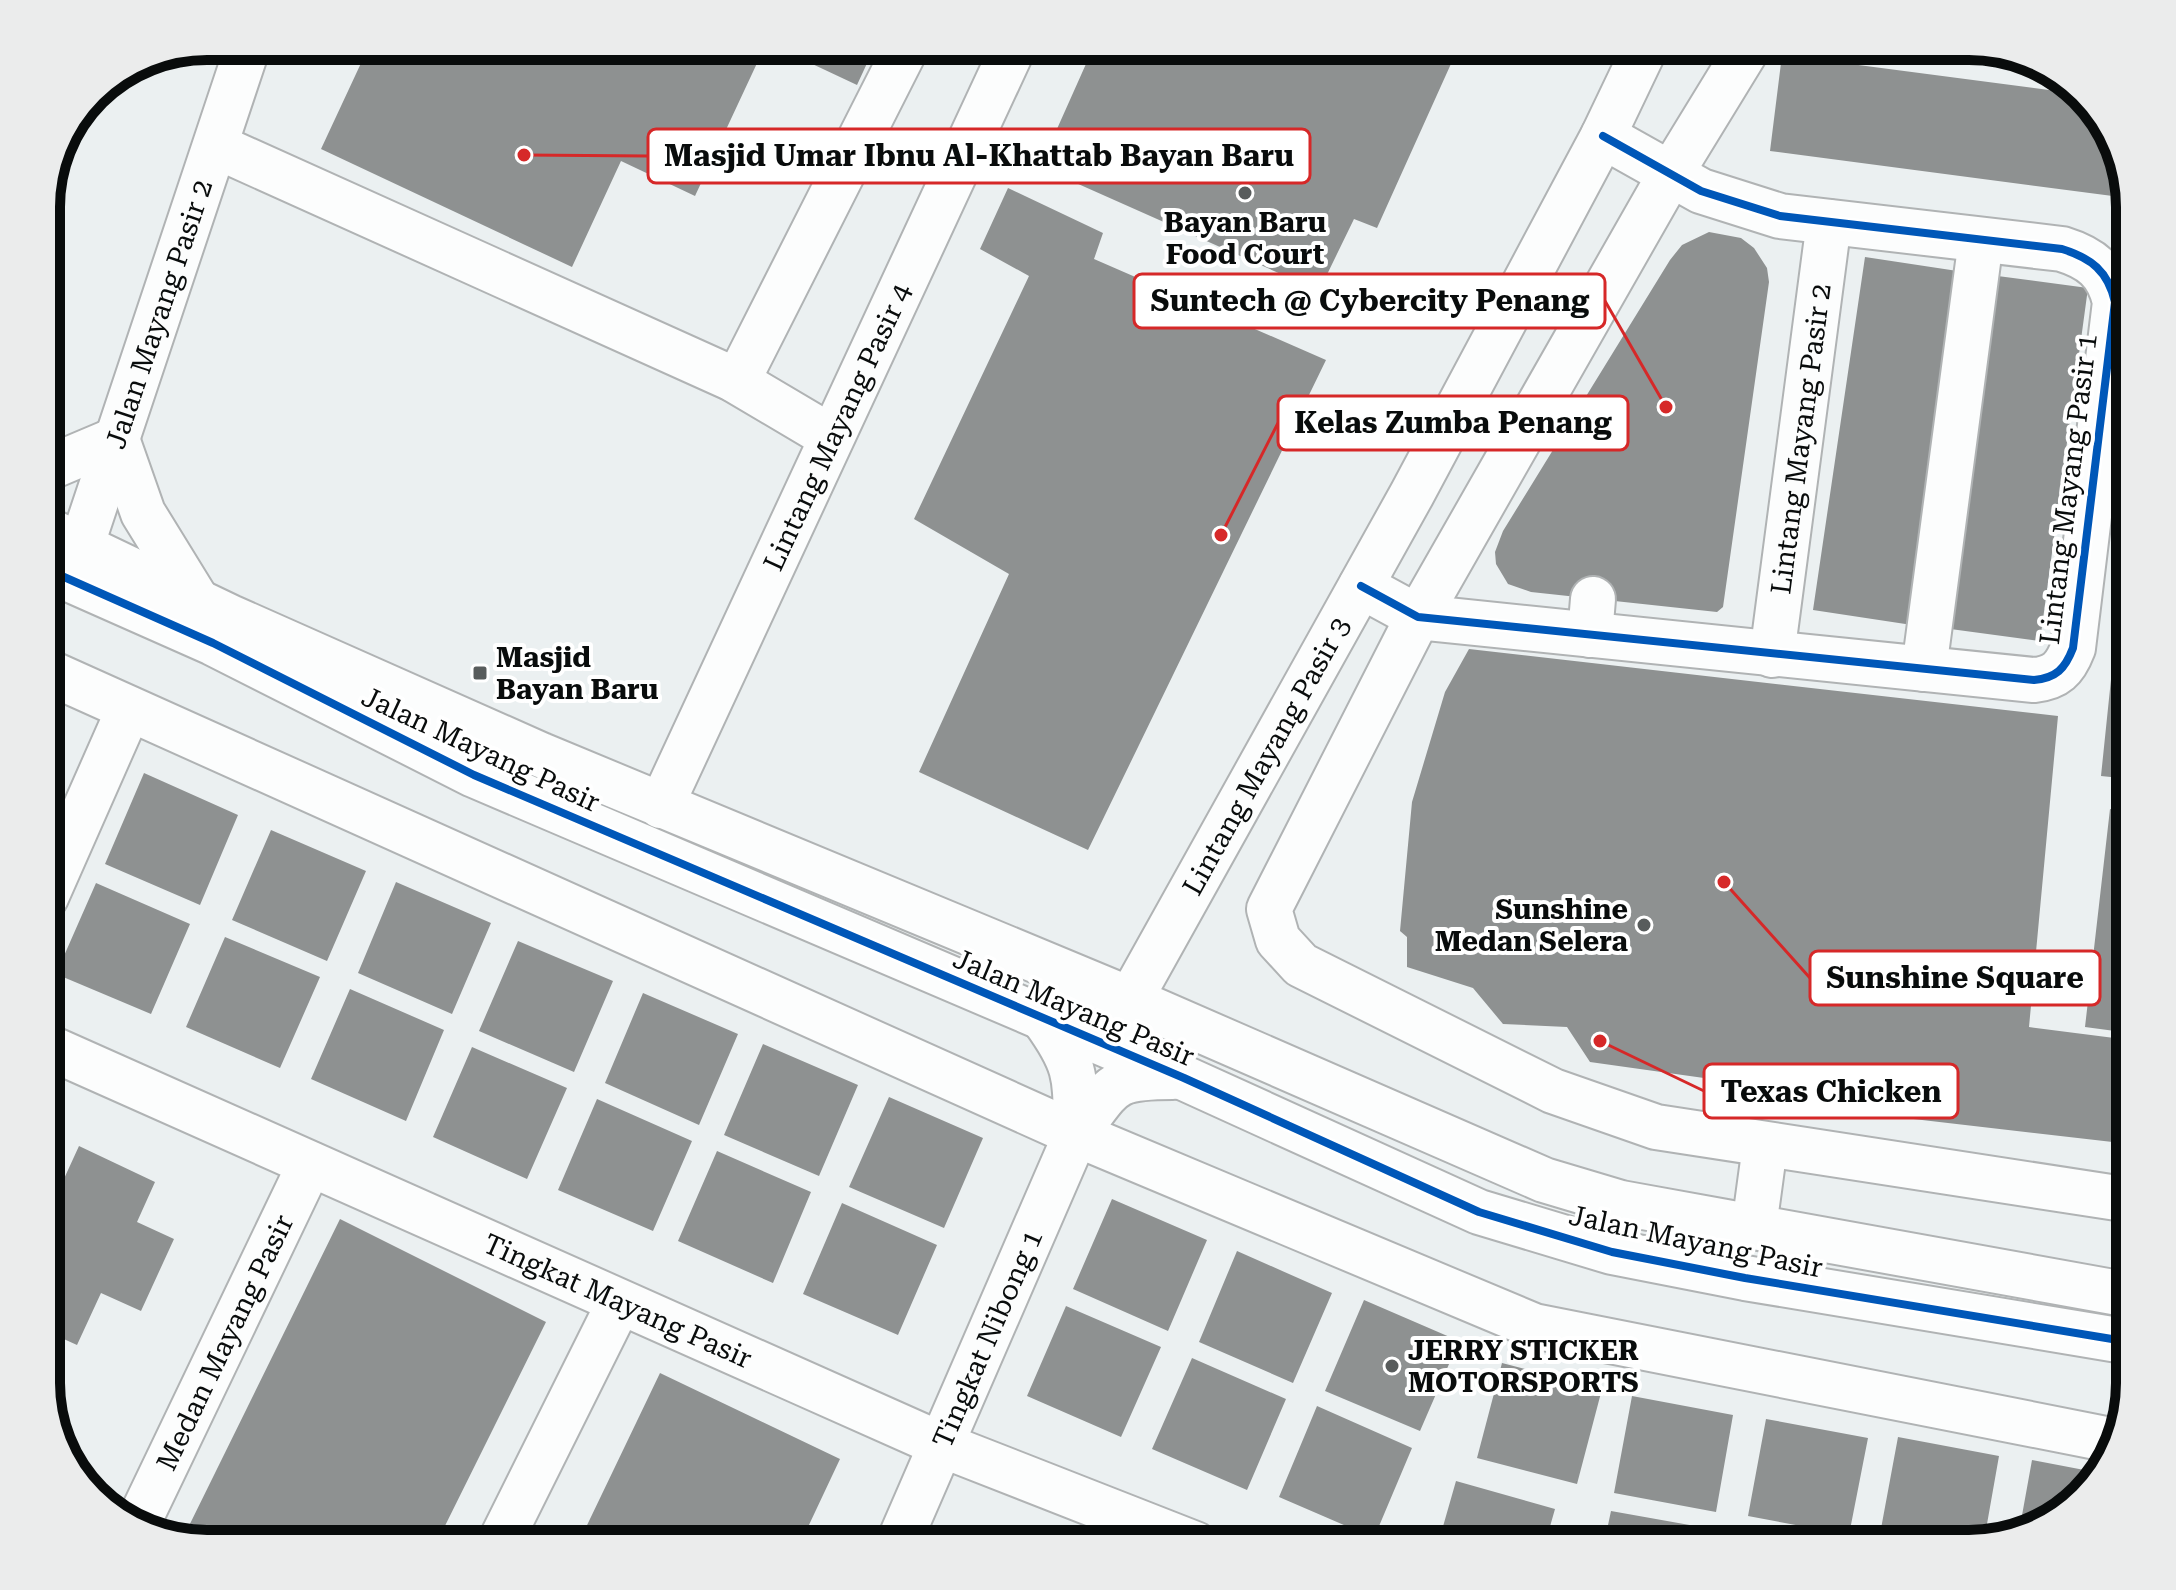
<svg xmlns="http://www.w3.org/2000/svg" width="2176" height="1590" viewBox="0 0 2176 1590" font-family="'Roboto Serif',serif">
  <rect width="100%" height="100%" fill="#ebf0f1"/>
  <path fill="#8e9191" d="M369,46H765L695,196L621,161L572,267L321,149Z
    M774,46H875L857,85Z
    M1094,46H1459L1377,228L1354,219L1319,291L1040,167Z
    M1782,55L2079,94L2113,135L2128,198L1770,151Z
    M1008,188L1103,233L1094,259L1326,360L1088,850L919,772L1009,574L914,519L1029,276L980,249Z
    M1709,232L1741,238L1754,248L1767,268L1769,282L1723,607L1717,612L1531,592L1508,584L1496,564L1495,552L1503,531L1670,260L1682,245Z
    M1865,257L1964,272L1912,625L1813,610Z
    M1990,275L2088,288L2040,641L1943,628Z
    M2128,515H2130V779L2101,776Z
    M1469,649L2058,716L2029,1027L2130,1040V1144L1767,1102L1704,1078L1590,1062L1567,1027L1503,1024L1473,988L1407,967V937L1400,931L1412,802L1445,692Z
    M144,773L238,815L200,905L105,864Z
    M2110,809L2130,812V1033L2085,1027Z
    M271,830L366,871L327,961L232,920Z
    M396,882L491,923L452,1014L358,973Z
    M96,883L190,924L151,1014L56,974Z
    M225,937L320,977L280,1068L186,1027Z
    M518,941L613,981L574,1072L479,1031Z
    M350,989L444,1030L406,1121L311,1079Z
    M643,993L738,1034L699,1125L605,1083Z
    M763,1044L858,1085L819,1176L724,1135Z
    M472,1047L567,1088L527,1179L433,1137Z
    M889,1097L983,1138L944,1228L849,1187Z
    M597,1099L692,1141L653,1231L558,1190Z
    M79,1146L155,1182L137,1222L174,1239L141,1311L101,1293L77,1345L46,1331V1189L57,1194Z
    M717,1151L811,1192L773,1283L678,1241Z
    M1112,1199L1207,1240L1168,1331L1073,1289Z
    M842,1203L937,1245L898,1335L803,1294Z
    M340,1219L546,1322L436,1544H207L184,1536Z
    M1237,1251L1332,1293L1293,1383L1199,1342Z
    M1364,1300L1459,1341L1420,1431L1325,1391Z
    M1066,1306L1161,1347L1121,1437L1027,1396Z
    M1192,1358L1286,1399L1247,1490L1152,1449Z
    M1502,1363L1602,1389L1577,1484L1477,1458Z
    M660,1373L840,1459L800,1544H578Z
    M1632,1396L1733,1415L1716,1512L1614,1493Z
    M1317,1406L1412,1448L1374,1538L1279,1497Z
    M1766,1419L1868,1438L1849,1535L1748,1516Z
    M1898,1437L1999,1456L1984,1541L1934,1544L1880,1534Z
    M2032,1460L2100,1473L2097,1481L2041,1527L2019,1532Z
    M1456,1481L1555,1509L1545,1544H1438Z
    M1611,1511L1712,1529L1709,1544H1604Z
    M1745,1534L1792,1543V1544H1743Z"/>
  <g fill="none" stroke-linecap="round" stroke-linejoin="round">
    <defs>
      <g id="minor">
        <path d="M1749,46L1670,175L1418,617L1269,909L1278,940L1301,965L1553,1091L1656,1127L2130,1200"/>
        <path d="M216,146L733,379L831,437"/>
        <path d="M733,379L744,368L907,46"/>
        <path d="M117,439L143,513L196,599"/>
        <path d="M46,469L117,439"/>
        <path d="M46,529L230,617L541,755L1129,999L1544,1180L1621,1203L2130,1295"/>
        <path d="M46,569L213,643L474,775L1184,1078L1479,1212L1612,1252L1745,1278L2130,1342"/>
        <path id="s1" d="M72,574L248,46"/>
        <path d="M1361,586L1418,617L2034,680C2056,678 2065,669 2073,648L2115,302C2108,271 2091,258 2062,249L1780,216L1701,191L1603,136"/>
        <path d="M1590,635L1593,599"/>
        <path id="s2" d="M1772,655L1829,222"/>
        <path d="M1924,669L1981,240"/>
        <path d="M46,671L1076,1134L1534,1326L2111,1440"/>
        <path id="s3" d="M661,806L1014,46"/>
        <path d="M46,897L129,709"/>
        <path d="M1045,1021C1078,1067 1075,1078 1076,1134"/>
        <path id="s4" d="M1116,1025L1412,494L1603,136L1646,46"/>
        <path id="s5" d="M46,1046L942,1445L1195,1544"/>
        <path d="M1754,1227L1765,1146"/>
        <path id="s6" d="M139,1521L310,1164"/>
        <path d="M499,1544L619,1303"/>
        <path id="s7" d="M898,1544L1076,1134C1114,1085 1109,1077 1173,1077"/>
      </g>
    </defs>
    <use href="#minor" stroke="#b0b3b4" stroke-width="48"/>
    <use href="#minor" stroke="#fcfdfd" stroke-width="44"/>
    <defs>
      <path id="cycleway" d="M46,569L213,643L474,775L1184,1078L1479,1212L1612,1252L1745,1278L2130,1342
        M1361,586L1418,617L2034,680C2056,678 2065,669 2073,648L2115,302C2108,271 2091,258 2062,249L1780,216L1701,191L1603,136"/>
    </defs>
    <use href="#cycleway" stroke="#fff" stroke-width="13"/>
    <use href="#cycleway" stroke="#0057b8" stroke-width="8"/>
  </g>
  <g fill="#585c5c" stroke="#fff" stroke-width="3">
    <circle cx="1245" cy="193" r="8"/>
    <rect x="472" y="665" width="16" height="16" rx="4"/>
    <circle cx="1644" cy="925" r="8"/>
    <circle cx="1392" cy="1366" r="8"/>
  </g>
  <g text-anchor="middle" stroke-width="8" stroke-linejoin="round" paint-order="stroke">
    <g font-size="28" font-weight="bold" fill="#090c0c" stroke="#fff" text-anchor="start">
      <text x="1245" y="232" text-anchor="middle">Bayan Baru<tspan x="1245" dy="32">Food Court</tspan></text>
      <text x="496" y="667">Masjid<tspan x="496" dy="32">Bayan Baru</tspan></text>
      <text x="1628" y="919" text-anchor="end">Sunshine<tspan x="1628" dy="32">Medan Selera</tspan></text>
      <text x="1408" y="1360">JERRY STICKER<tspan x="1408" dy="32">MOTORSPORTS</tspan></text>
    </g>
    <g font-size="28" fill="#090c0c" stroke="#fff">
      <text dy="10" stroke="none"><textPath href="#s1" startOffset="274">Jalan Mayang Pasir 2</textPath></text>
      <text dy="10" stroke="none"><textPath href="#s3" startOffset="418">Lintang Mayang Pasir 4</textPath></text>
      <text dy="10" stroke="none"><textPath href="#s2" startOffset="218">Lintang Mayang Pasir 2</textPath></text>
      <text transform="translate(2068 489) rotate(-83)" y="10">Lintang Mayang Pasir 1</text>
      <text transform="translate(481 749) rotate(25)" y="10">Jalan Mayang Pasir</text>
      <text dy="10" stroke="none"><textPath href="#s4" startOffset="308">Lintang Mayang Pasir 3</textPath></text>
      <text transform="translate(1074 1007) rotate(23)" y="10">Jalan Mayang Pasir</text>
      <text transform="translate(1696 1241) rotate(12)" y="10">Jalan Mayang Pasir</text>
      <text dy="10" stroke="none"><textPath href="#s5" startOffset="626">Tingkat Mayang Pasir</textPath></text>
      <text dy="10" stroke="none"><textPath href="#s7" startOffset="224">Tingkat Nibong 1</textPath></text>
      <text dy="10" stroke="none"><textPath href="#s6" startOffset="198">Medan Mayang Pasir</textPath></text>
    </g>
  </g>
  <path d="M0 0H2176V1590H0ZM207 60H1969A147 147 0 0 1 2116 207V1383A147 147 0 0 1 1969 1530H207A147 147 0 0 1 60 1383V207A147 147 0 0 1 207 60Z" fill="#ebecec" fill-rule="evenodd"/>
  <path fill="none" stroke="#090c0c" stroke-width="10" d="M207 60H1969A147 147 0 0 1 2116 207V1383A147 147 0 0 1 1969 1530H207A147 147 0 0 1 60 1383V207A147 147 0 0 1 207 60Z"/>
  <path fill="none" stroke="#d62828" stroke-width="3" d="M524 155L648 156M1666 407L1605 301M1221 535L1278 423M1724 882L1810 978M1600 1041L1704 1091"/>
  <g fill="#d62828" stroke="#fff" stroke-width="3">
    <circle cx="524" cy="155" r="8"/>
    <circle cx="1666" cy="407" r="8"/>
    <circle cx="1221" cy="535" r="8"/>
    <circle cx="1724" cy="882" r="8"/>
    <circle cx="1600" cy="1041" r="8"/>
  </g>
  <g fill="#fff" stroke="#d62828" stroke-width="3">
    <rect x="648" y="129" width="662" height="54" rx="8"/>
    <rect x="1134" y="274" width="471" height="54" rx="8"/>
    <rect x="1278" y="396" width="350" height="54" rx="8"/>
    <rect x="1810" y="951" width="290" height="54" rx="8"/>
    <rect x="1704" y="1064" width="254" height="54" rx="8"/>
  </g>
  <g font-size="30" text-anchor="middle" font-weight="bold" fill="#090c0c">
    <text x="979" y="166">Masjid Umar Ibnu Al-Khattab Bayan Baru</text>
    <text x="1370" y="311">Suntech @ Cybercity Penang</text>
    <text x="1453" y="433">Kelas Zumba Penang</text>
    <text x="1955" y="988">Sunshine Square</text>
    <text x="1831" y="1102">Texas Chicken</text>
  </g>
</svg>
